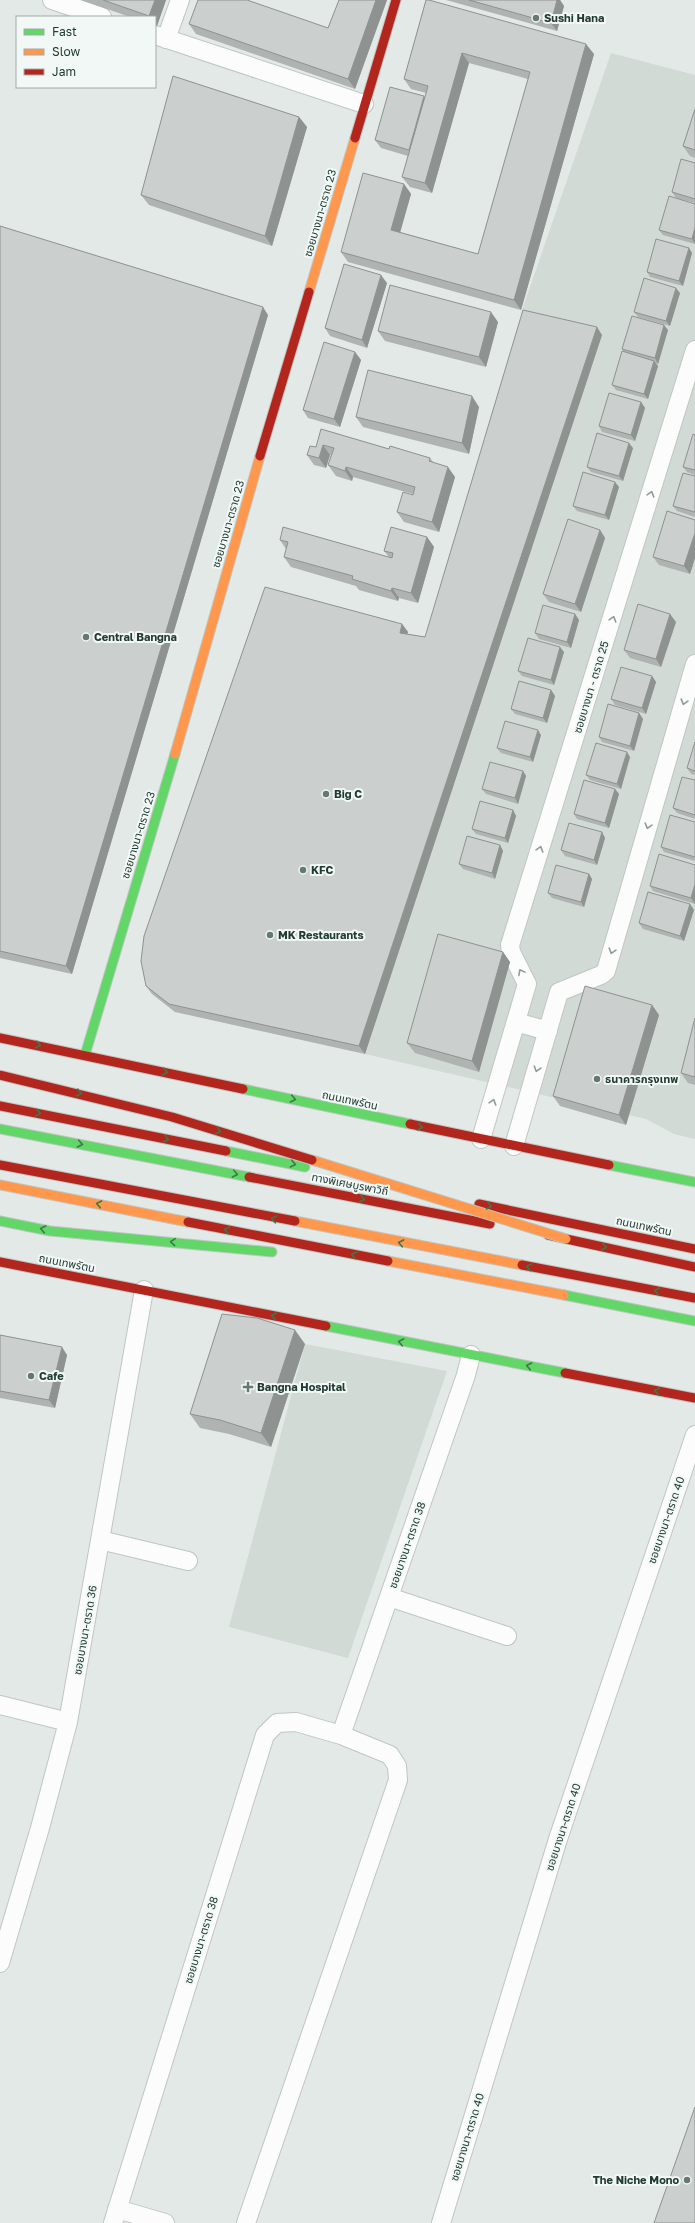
<svg xmlns="http://www.w3.org/2000/svg" width="695" height="2223" viewBox="0 0 695 2223" font-family="'Golos Text','Noto Sans Thai',sans-serif">
  <rect width="100%" height="100%" fill="#e3e9e6"/>
  <path fill="#d2dad6" d="M611,53L695,75V1139L674,1134L646,1119L365,1054L602,335L521,313Z
    M305,1344L447,1371L348,1658L229,1627Z"/>
  <g fill="none" stroke-linecap="round" stroke-linejoin="round">
    <defs>
      <path id="street" d="M52,0L102,17
        M155,35L364,104
        M166,39L180,0
        M516,1022L548,1031
        M481,1139L527,984L511,952L510,945L695,350
        M514,1146L559,992L601,975L606,971L695,664
        M100,1540L188,1561
        M389,1597L507,1636
        M0,1705L68,1722
        M0,1963L40,1828L68,1722L144,1290
        M117,2209L165,2223
        M113,2223L265,1735L277,1723L296,1722L341,1735
        M246,2223L398,1780L397,1766L390,1755L341,1735L466,1375L471,1355
        M441,2223L558,1839L695,1435"/>
      <path id="fast" d="M85,1055L175,754
        M243,1089L410,1124
        M0,1129L249,1177
        M226,1151L305,1167
        M609,1165L695,1182
        M0,1221L50,1231L272,1252
        M564,1295L695,1321
        M326,1326L565,1373"/>
      <path id="slow" d="M309,292L355,138
        M175,754L260,456
        M0,1185L188,1222
        M295,1221L522,1265
        M388,1261L564,1295"/>
      <path id="jam" d="M355,138L396,0
        M260,456L309,292
        M0,1038L243,1089
        M0,1106L226,1151
        M410,1124L609,1165
        M0,1165L295,1221
        M249,1177L490,1224
        M479,1204L695,1249
        M188,1222L388,1261
        M548,1235L695,1267
        M0,1262L326,1326
        M522,1265L695,1298
        M565,1373L695,1398"/>
    </defs>
    <use href="#street" stroke="#c0c6c3" stroke-width="20"/>
    <use href="#fast" stroke="#bfc6c3" stroke-width="11"/>
    <use href="#slow" stroke="#bfc6c3" stroke-width="11"/>
    <use href="#jam" stroke="#bfc6c3" stroke-width="11"/>
    <use href="#street" stroke="#fbfcfb" stroke-width="18"/>
    <use href="#fast" stroke="#63d668" stroke-width="9"/>
    <use href="#slow" stroke="#ff974d" stroke-width="9"/>
    <use href="#jam" stroke="#b3261e" stroke-width="9"/>
    <defs>
      <path id="slow-bridge" d="M312,1160L566,1239"/>
      <path id="jam-bridge" d="M0,1075L172,1117L312,1160"/>
    </defs>
    <use href="#slow-bridge" stroke="#bcc5c2" stroke-width="11" stroke-linecap="butt"/>
    <use href="#jam-bridge" stroke="#bcc5c2" stroke-width="11" stroke-linecap="butt"/>
    <use href="#slow-bridge" stroke="#ff974d" stroke-width="9"/>
    <use href="#jam-bridge" stroke="#b3261e" stroke-width="9"/>
  </g>
  <path fill="#afb3b1" d="M81,0H166L157,26H155V17H130Z
    M339,0H387L355,89L196,34L189,24L328,28Z
    M426,0L594,54L521,310L348,262L341,252L404,184L411,194L400,232L478,254L528,79L469,63L432,193L410,187L402,177L408,156L381,148L375,140L425,97L426,93L411,89L404,79Z
    M446,0H560L564,6L557,31Z
    M695,109V158L690,156L683,146Z
    M299,117L307,127L272,246L149,205L141,195Z
    M695,163V203L676,198L672,192Z
    M695,204V244L663,235L659,230Z
    M0,226L268,315L72,974L0,958Z
    M689,248L692,253L683,286L650,277L647,272Z
    M387,283L367,348L330,336L325,328Z
    M680,293L670,326L638,317L634,312Z
    M498,322L486,367L385,341L378,331Z
    M668,330L658,364L655,363L658,366L648,399L616,390L612,385L624,352L622,349Z
    M602,335L365,1054L175,1012L152,994L146,986L402,624L408,632L407,634L425,637Z
    M355,352L361,360L340,427L308,418L303,410Z
    M641,402L645,408L635,441L602,432L599,426Z
    M479,407L469,454L363,427L356,417Z
    M321,429L389,449L430,458L433,462L455,477L439,532L404,522L397,512L413,494L353,477L352,481L336,476L328,465L331,455H330L326,468L314,465L307,455L316,447Z
    M695,435V475L687,472L683,467Z
    M633,448L623,481L591,472L587,467Z
    M695,476V517L677,511L673,506Z
    M619,487L609,520L577,511L573,506Z
    M695,520V558L690,574L659,565L653,557Z
    M600,530L605,538L581,612L549,602L543,594Z
    M427,537L434,547L418,603L399,598L398,601L359,590L356,586L291,567L284,557L286,549L280,540L389,557L384,551Z
    M575,614L579,620L571,648L539,639L535,633Z
    M676,622L661,667L630,658L624,650Z
    M564,652L554,685L522,676L518,671Z
    M652,676L656,682L646,714L615,705L611,699Z
    M551,690L555,696L547,723L515,714L511,709Z
    M639,713L643,719L634,751L602,742L599,737Z
    M541,735L533,762L501,753L497,748Z
    M695,742V775L691,774L687,768Z
    M630,757L621,789L590,780L586,775Z
    M523,771L526,776L518,804L486,794L482,789Z
    M695,780V819L677,813L673,808Z
    M615,789L619,794L609,828L577,819L574,814Z
    M513,810L516,816L508,843L476,834L472,829Z
    M695,822V861L664,852L661,847Z
    M602,832L605,838L597,865L565,856L561,850Z
    M500,845L503,851L495,879L463,869L459,864Z
    M695,865V904L653,891L650,886Z
    M589,874L592,879L584,907L552,898L548,893Z
    M690,904L694,910L684,941L643,929L639,923Z
    M503,952L510,962L479,1072L415,1053L407,1043Z
    M652,1005L659,1015L626,1125L560,1106L553,1096Z
    M695,1018V1085L688,1083L681,1073Z
    M0,1335L67,1355L55,1408L0,1398Z
    M305,1344L271,1447L229,1434L200,1428L190,1414Z"/>
  <path fill="#8e9290" d="M155,0H166L157,26L155,24V17H150L149,16Z
    M376,0H387L355,89L348,79Z
    M557,0H560L564,6L557,31L551,23Z
    M586,44L594,54L521,310L514,300Z
    M462,53L469,63L432,193L425,183Z
    M424,96L429,104L415,158L409,150Z
    M299,117L307,127L272,246L265,236Z
    M404,184L411,194L398,240L391,230Z
    M695,227V244L692,239Z
    M689,248L692,253L683,286L679,281Z
    M381,275L387,283L367,348L362,340Z
    M676,288L680,293L670,326L666,321Z
    M263,307L268,315L72,974L66,966Z
    M491,312L498,322L486,367L479,357Z
    M664,325L668,330L658,364L655,358Z
    M597,327L602,335L365,1054L359,1046Z
    M355,352L361,360L340,427L334,419Z
    M654,361L658,366L648,399L644,394Z
    M472,396L479,407L469,454L462,443Z
    M641,402L645,408L635,441L631,435Z
    M629,443L633,448L623,481L619,476Z
    M323,445L330,455L326,468L319,458Z
    M346,467L353,477L352,481L345,471Z
    M448,467L455,477L439,532L432,522Z
    M615,482L619,487L609,520L605,515Z
    M600,530L605,538L581,612L575,604Z
    M695,533V558L690,574L684,566Z
    M427,537L434,547L418,603L411,593Z
    M392,588L399,598L398,601L391,591Z
    M575,614L579,620L571,648L567,642Z
    M670,614L676,622L661,667L656,659Z
    M402,624L408,632L405,641L400,633Z
    M560,647L564,652L554,685L551,680Z
    M652,676L656,682L646,714L642,708Z
    M551,690L555,696L547,723L543,718Z
    M639,713L643,719L634,751L630,746Z
    M538,730L541,735L533,762L530,757Z
    M627,752L630,757L621,789L617,784Z
    M523,771L526,776L518,804L515,798Z
    M615,789L619,794L609,828L605,823Z
    M513,810L516,816L508,843L505,838Z
    M602,832L605,838L597,865L594,860Z
    M500,845L503,851L495,879L492,873Z
    M589,874L592,879L584,907L581,902Z
    M695,884V904L691,898Z
    M690,904L694,910L684,941L680,936Z
    M503,952L510,962L479,1072L472,1061Z
    M652,1005L659,1015L626,1125L619,1115Z
    M295,1330L305,1344L271,1447L261,1433Z
    M62,1347L67,1355L55,1408L49,1400Z"/>
  <path fill="#cbd0ce" stroke="#8e9290" d="M103,0H155L149,16Z
    M198,0H247L328,28L339,0H376L348,79L189,24Z
    M426,0H429L586,44L514,300L341,252L363,173L404,184L391,230L478,254L530,72L462,53L425,183L402,177L428,86L404,79Z
    M469,0H557L551,23Z
    M173,76L299,117L265,236L141,195Z
    M390,87L424,96L409,150L375,140Z
    M695,109V150L683,146Z
    M681,159L695,163V199L672,192Z
    M669,196L695,204V227L692,239L659,230Z
    M0,226L263,307L66,966L0,951Z
    M656,239L689,248L679,281L647,272Z
    M344,264L381,275L362,340L325,328Z
    M644,278L676,288L666,321L634,312Z
    M390,285L491,312L479,357L378,331Z
    M523,310L597,327L359,1046L169,1004L146,986L141,961L144,936L265,587L402,624L400,633L425,637Z
    M632,316L664,325L655,358L622,349Z
    M324,342L355,352L334,419L303,410Z
    M622,351L654,361L644,394L612,385Z
    M368,370L472,396L462,443L356,417Z
    M609,393L641,402L631,435L599,426Z
    M321,429L389,449L390,446L430,458L429,461L448,467L432,522L397,512L403,492L413,495L415,487L346,467L345,471L328,465L334,448L323,445L319,458L307,455L310,446L316,447Z
    M597,433L629,443L619,476L587,467Z
    M693,434L695,435V470L683,467Z
    M583,472L615,482L605,515L573,506Z
    M683,473L695,476V512L673,506Z
    M667,511L695,520V533L684,566L653,557Z
    M568,519L600,530L575,604L543,594Z
    M283,527L392,558L393,553L384,551L391,527L427,537L411,593L392,588L391,591L352,579L353,576L284,557L288,542L280,540Z
    M638,604L670,614L656,659L624,650Z
    M543,605L575,614L567,642L535,633Z
    M528,638L560,647L551,680L518,671Z
    M621,667L652,676L642,708L611,699Z
    M519,681L551,690L543,718L511,709Z
    M608,704L639,713L630,746L599,737Z
    M505,721L538,730L530,757L497,748Z
    M695,742V771L687,768Z
    M596,743L627,752L617,784L586,775Z
    M490,762L523,771L515,798L482,789Z
    M682,777L695,780V815L673,808Z
    M584,780L615,789L605,823L574,814Z
    M480,801L513,810L505,838L472,829Z
    M670,815L695,822V857L661,847Z
    M569,823L602,832L594,860L561,850Z
    M467,836L500,845L492,873L459,864Z
    M659,854L695,865V884L691,898L650,886Z
    M556,865L589,874L581,902L548,893Z
    M648,892L690,904L680,936L639,923Z
    M438,934L503,952L472,1061L407,1043Z
    M585,986L652,1005L619,1115L553,1096Z
    M695,1018V1077L681,1073Z
    M222,1314L257,1318L295,1330L261,1433L220,1420L190,1414Z
    M0,1335L62,1347L49,1400L0,1391Z
    M695,2107V2223H654Z"/>
  <defs><path id="oneway-chevron" d="M-2-3.5L2.5 0L-2 3.5" fill="none" stroke-width="1.6" stroke-linecap="round" stroke-linejoin="round"/></defs>
  <g stroke="#8e9c98">
    <use href="#oneway-chevron" transform="translate(651 494) rotate(-73)"/>
    <use href="#oneway-chevron" transform="translate(613 619) rotate(-73)"/>
    <use href="#oneway-chevron" transform="translate(684 702) rotate(106)"/>
    <use href="#oneway-chevron" transform="translate(648 826) rotate(106)"/>
    <use href="#oneway-chevron" transform="translate(540 849) rotate(-73)"/>
    <use href="#oneway-chevron" transform="translate(612 951) rotate(106)"/>
    <use href="#oneway-chevron" transform="translate(521 972) rotate(-118)"/>
    <use href="#oneway-chevron" transform="translate(537 1069) rotate(107)"/>
    <use href="#oneway-chevron" transform="translate(493 1102) rotate(-73)"/>
  </g>
  <g stroke="#3c7949">
    <use href="#oneway-chevron" transform="translate(38 1045) rotate(12)"/>
    <use href="#oneway-chevron" transform="translate(165 1072) rotate(12)"/>
    <use href="#oneway-chevron" transform="translate(79 1093) rotate(13)"/>
    <use href="#oneway-chevron" transform="translate(293 1099) rotate(12)"/>
    <use href="#oneway-chevron" transform="translate(38 1113) rotate(11)"/>
    <use href="#oneway-chevron" transform="translate(420 1127) rotate(12)"/>
    <use href="#oneway-chevron" transform="translate(218 1131) rotate(17)"/>
    <use href="#oneway-chevron" transform="translate(166 1139) rotate(11)"/>
    <use href="#oneway-chevron" transform="translate(80 1144) rotate(11)"/>
    <use href="#oneway-chevron" transform="translate(293 1164) rotate(12)"/>
    <use href="#oneway-chevron" transform="translate(235 1174) rotate(11)"/>
    <use href="#oneway-chevron" transform="translate(362 1199) rotate(11)"/>
    <use href="#oneway-chevron" transform="translate(99 1204) rotate(-169)"/>
    <use href="#oneway-chevron" transform="translate(489 1206) rotate(12)"/>
    <use href="#oneway-chevron" transform="translate(274 1219) rotate(-169)"/>
    <use href="#oneway-chevron" transform="translate(43 1229) rotate(-169)"/>
    <use href="#oneway-chevron" transform="translate(227 1230) rotate(-169)"/>
    <use href="#oneway-chevron" transform="translate(173 1242) rotate(-175)"/>
    <use href="#oneway-chevron" transform="translate(401 1243) rotate(-169)"/>
    <use href="#oneway-chevron" transform="translate(604 1247) rotate(12)"/>
    <use href="#oneway-chevron" transform="translate(354 1255) rotate(-169)"/>
    <use href="#oneway-chevron" transform="translate(529 1267) rotate(-169)"/>
    <use href="#oneway-chevron" transform="translate(657 1291) rotate(-169)"/>
    <use href="#oneway-chevron" transform="translate(274 1316) rotate(-169)"/>
    <use href="#oneway-chevron" transform="translate(401 1342) rotate(-169)"/>
    <use href="#oneway-chevron" transform="translate(529 1366) rotate(-169)"/>
    <use href="#oneway-chevron" transform="translate(657 1391) rotate(-169)"/>
  </g>
  <g fill="#667872" stroke="#f2f8f5" stroke-width="1.5">
    <circle cx="536" cy="18" r="4"/>
    <circle cx="86" cy="637" r="4"/>
    <circle cx="326" cy="794" r="4"/>
    <circle cx="303" cy="870" r="4"/>
    <circle cx="270" cy="935" r="4"/>
    <circle cx="597" cy="1079" r="4"/>
    <circle cx="31" cy="1376" r="4"/>
    <path d="M246 1381h4v4h4v4h-4v4h-4v-4h-4v-4h4z"/>
    <circle cx="687" cy="2180" r="4"/>
  </g>
  <g text-anchor="middle" stroke-width="4" stroke-linejoin="round" paint-order="stroke">
    <g font-size="11" font-weight="bold" fill="#223b34" stroke="#f2f8f5" text-anchor="start">
      <text x="544" y="22">Sushi Hana</text>
      <text x="94" y="641">Central Bangna</text>
      <text x="334" y="798">Big C</text>
      <text x="311" y="874">KFC</text>
      <text x="278" y="939">MK Restaurants</text>
      <text x="605" y="1083">ธนาคารกรุงเทพ</text>
      <text x="39" y="1380">Cafe</text>
      <text x="257" y="1391">Bangna Hospital</text>
      <text x="679" y="2184" text-anchor="end">The Niche Mono</text>
    </g>
    <g font-size="11" fill="#223b34" stroke="#f2f8f5">
      <text transform="translate(320 213) rotate(-74)" y="4">ซอยบางนา-ตราด 23</text>
      <text transform="translate(228 524) rotate(-74)" y="4">ซอยบางนา-ตราด 23</text>
      <text transform="translate(591 687) rotate(-73)" y="4">ซอยบางนา - ตราด 25</text>
      <text transform="translate(138 835) rotate(-73)" y="4">ซอยบางนา-ตราด 23</text>
      <text transform="translate(350 1100) rotate(12)" y="4">ถนนเทพรัตน</text>
      <text transform="translate(350 1184) rotate(11)" y="4">ทางพิเศษบูรพาวิถี</text>
      <text transform="translate(644 1226) rotate(12)" y="4">ถนนเทพรัตน</text>
      <text transform="translate(67 1263) rotate(11)" y="4">ถนนเทพรัตน</text>
      <text transform="translate(666 1520) rotate(-71)" y="4">ซอยบางนา-ตราด 40</text>
      <text transform="translate(407 1545) rotate(-71)" y="4">ซอยบางนา-ตราด 38</text>
      <text transform="translate(85 1630) rotate(-80)" y="4">ซอยบางนา-ตราด 36</text>
      <text transform="translate(563 1827) rotate(-72)" y="4">ซอยบางนา-ตราด 40</text>
      <text transform="translate(201 1940) rotate(-73)" y="4">ซอยบางนา-ตราด 38</text>
      <text transform="translate(467 2137) rotate(-73)" y="4">ซอยบางนา-ตราด 40</text>
    </g>
  </g>
  <rect x="16" y="16" width="140" height="72" fill="#f2f8f5" stroke="#9faca8"/>
  <rect x="24" y="29" width="20" height="6" fill="#63d668" stroke="#9faca8"/>
  <text x="52" y="36" font-size="12" fill="#223b34">Fast</text>
  <rect x="24" y="49" width="20" height="6" fill="#ff974d" stroke="#9faca8"/>
  <text x="52" y="56" font-size="12" fill="#223b34">Slow</text>
  <rect x="24" y="69" width="20" height="6" fill="#b3261e" stroke="#9faca8"/>
  <text x="52" y="76" font-size="12" fill="#223b34">Jam</text>
</svg>
